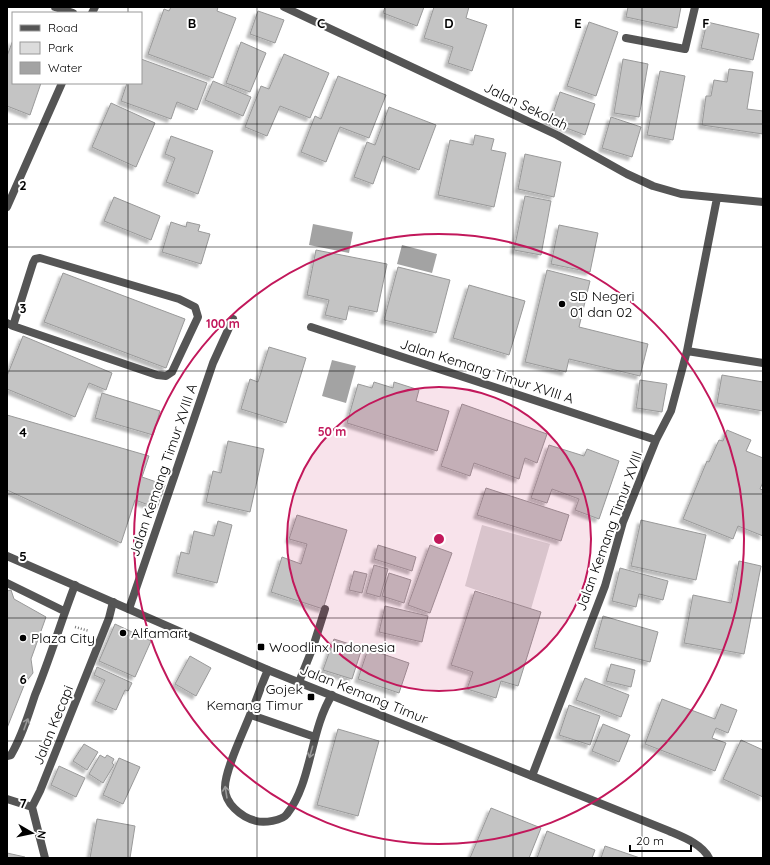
<svg xmlns="http://www.w3.org/2000/svg" width="770" height="865" viewBox="0 0 770 865" font-family="Quicksand,sans-serif">
  <defs>
    <filter id="shadow"><feDropShadow dx="-3.5" dy="3.5" stdDeviation="1" flood-color="#0004"/></filter>
  </defs>
  <rect width="100%" height="100%" fill="#fff"/>
  <path fill="#dcdcdc" d="M482,525L550,544L531,609L465,586Z"/>
  <path fill="#a3a3a3" d="M313,224L353,232L349,253L309,245Z
    M402,245L437,254L432,273L397,264Z
    M332,360L356,366L346,403L322,396Z"/>
  <path fill="#c4c4c4" stroke="#999" filter="url(#shadow)" d="M171,7H218L217,11L236,18L213,78L148,54L164,9L169,11Z
    M385,7H424L417,26L383,13Z
    M434,7H469L466,18L487,25L472,71L448,63L453,47L424,38Z
    M628,7H681L677,28L626,17Z
    M258,11L284,20L275,43L250,34Z
    M589,22L618,32L596,96L567,86Z
    M707,22L759,34L753,60L701,48Z
    M13,40V83H41L30,115L7,106V56Z
    M241,42L266,53L250,92L226,83Z
    M284,54L329,73L310,118L280,106L267,136L245,127L261,86L269,89Z
    M141,59L207,83L197,110L177,102L171,119L121,101L127,83H141Z
    M623,59L648,64L639,117L614,113Z
    M729,69L753,72L747,109L763,111V134L702,125L706,96H711L714,80L727,82Z
    M660,71L685,76L673,140L647,135Z
    M338,76L386,95L369,138L340,127L326,162L301,152L315,116L321,119Z
    M213,81L251,97L243,116L205,100Z
    M560,92L595,104L585,135L550,122Z
    M111,103L155,123L136,167L92,147Z
    M389,107L436,125L419,170L383,156L373,184L354,177L367,142L375,145Z
    M611,117L641,127L632,157L602,148Z
    M475,135L494,139L491,150L506,153L494,207L438,195L450,140L473,145Z
    M171,136L213,151L198,194L166,182L175,158L165,154Z
    M525,154L561,162L554,197L518,189Z
    M525,196L551,201L541,255L514,250Z
    M114,197L160,216L151,240L104,221Z
    M171,222L186,227L187,222L200,225L198,231L210,234L201,264L162,252Z
    M559,225L598,233L590,272L551,264Z
    M316,250L387,264L377,312L349,306L346,320L325,315L329,300L307,295Z
    M398,267L450,280L436,333L384,320Z
    M547,270L590,281L579,327L648,344L640,376L569,359L566,372L525,362Z
    M63,273L185,319L166,368L44,322Z
    M469,285L525,301L509,355L453,338Z
    M23,336L112,373L106,390L89,383L75,417L7,389V376Z
    M269,347L306,358L286,423L241,409L250,379L258,382Z
    M722,375L763,382V411L717,403Z
    M640,380L667,384L662,412L636,408Z
    M374,382L393,388L394,382L419,390L416,401L449,411L437,451L347,423L358,384L372,388Z
    M102,393L160,411L153,435L95,418Z
    M462,404L547,434L537,463L525,458L519,479L474,463L470,476L441,466Z
    M7,415L149,456L142,477L165,485L157,508L135,500L121,543L7,490Z
    M727,430L751,440L746,451L763,458V482L760,489L763,490V536L738,526L733,539L683,519L707,461L709,462L719,440L723,441Z
    M228,441L264,449L250,512L206,502L213,471L221,473Z
    M549,445L584,456L587,449L619,461L599,519L575,510L579,499L552,489L547,503L531,498Z
    M486,488L569,515L561,541L477,515Z
    M297,515L347,530L323,609L271,592L282,557L301,564L307,544L289,539Z
    M641,520L706,535L696,580L631,566Z
    M218,521L232,525L217,583L176,573L181,552L189,554L194,531L214,536Z
    M378,545L416,557L412,571L374,559Z
    M430,545L452,553L430,613L408,605Z
    M739,561L761,566L744,654L684,643L693,595L731,603Z
    M374,565L388,569L380,597L366,593Z
    M620,568L668,581L663,600L639,594L636,607L612,601Z
    M354,571L367,574L362,593L349,590Z
    M389,573L411,580L404,603L382,596Z
    M11,590L14,599L46,617L31,659L33,673L25,683L7,728V591Z
    M475,591L541,612L518,686L501,681L496,698L467,689L473,672L451,665Z
    M385,606L428,616L422,642L379,632Z
    M603,616L658,632L650,662L594,648Z
    M115,624L151,641L135,677L99,661Z
    M334,639L362,648L352,679L323,670Z
    M368,649L409,663L399,693L358,679Z
    M190,656L211,668L196,696L175,684Z
    M611,664L635,670L631,687L606,681Z
    M97,667L132,683L128,691L125,690L116,710L95,701L105,680L94,675Z
    M585,678L629,695L621,717L576,700Z
    M662,699L715,719L721,704L737,710L728,733L716,728L712,738L726,743L715,771L645,744Z
    M569,705L600,716L590,745L559,735Z
    M603,724L630,735L619,762L592,751Z
    M338,729L379,741L358,816L317,805Z
    M741,740L763,750V797L723,779Z
    M84,744L98,752L87,770L73,761Z
    M100,755L105,758L107,755L114,759L112,763L114,765L103,783L89,774Z
    M119,758L140,767L123,804L103,795Z
    M59,766L85,778L76,797L51,785Z
    M491,808L541,828L529,858H470Z
    M97,819L135,826L130,858H90Z
    M547,831L595,850L592,858H537Z
    M605,846L640,858H601Z
    M7,853L25,857V858H7Z"/>
  <g fill="none" stroke-linecap="round" stroke-linejoin="round">
    <path stroke="#777" stroke-width="2.5" stroke-dasharray="1 2" stroke-linecap="butt" d="M75,627L89,631"/>
    <path stroke="#555" stroke-width="8" d="M7,323L13,326L157,375L166,376L172,372L198,317L195,307L179,299L40,258L35,259L33,263L13,326
      M7,583L64,611
      M268,670C261,685 257,700 250,715C243,733 225,770 225,787C224,803 241,817 256,821C264,823 282,821 287,814C312,782 310,730 332,695
      M299,682L313,647L325,609
      M251,715L315,737
      M7,756L11,755C22,736 28,716 35,695C50,659 61,621 75,585"/>
    <path stroke="#555" stroke-width="8" d="M55,7L73,13
      M284,7L557,135L627,174L653,186L681,194L763,202
      M626,38L685,49L695,7
      M311,327L656,440
      M687,351L763,363
      M129,609L213,363L233,319
      M532,776L605,586L623,522L656,440L671,411L687,351L717,198
      M7,799L32,807
      M45,858L32,807L40,791L109,618L113,602"/>
    <path stroke="#555" stroke-width="8" d="M92,13L95,7
      M7,207L62,83
      M7,556L268,670L669,831C683,837 702,844 709,858"/>
  </g>
  <defs><path id="oneway-shaft" d="M-6 0H5M1.5-3L5.5 0L1.5 3" fill="none" stroke-width="1.6" stroke-linecap="round" stroke-linejoin="round"/></defs>
  <g stroke="#999">
    <use href="#oneway-shaft" transform="translate(26 724) rotate(-70)"/>
    <use href="#oneway-shaft" transform="translate(311 752) rotate(106)"/>
    <use href="#oneway-shaft" transform="translate(226 792) rotate(-99)"/>
  </g>
  <path fill="none" stroke="#000" stroke-width="1" stroke-opacity="0.55" d="M128,7V13M257,7V858M385,7V858M513,7V858M642,7V858M128,83V858M7,124H763M7,247H763M7,371H763M7,494H763M7,618H763M7,741H763"/>
  <circle cx="439" cy="539" r="152" fill="#c2185b" fill-opacity=".12"/>
  <g fill="none" stroke="#c2185b" stroke-width="2">
    <circle cx="439" cy="539" r="152"/>
    <circle cx="439" cy="539" r="305"/>
  </g>
  <g fill="#000" stroke="#fff" stroke-width="1.5">
    <circle cx="562" cy="304" r="4"/>
    <circle cx="123" cy="633" r="4"/>
    <circle cx="23" cy="638" r="4"/>
    <rect x="257" y="643" width="8" height="8" rx="2"/>
    <rect x="307" y="693" width="8" height="8" rx="2"/>
  </g>
  <g text-anchor="middle" stroke-width="4" stroke-linejoin="round" paint-order="stroke">
    <g font-size="14" fill="#000" stroke="#fff">
      <text transform="translate(526 106) rotate(26)" y="5">Jalan Sekolah</text>
      <text transform="translate(487 371) rotate(18)" y="5">Jalan Kemang Timur XVIII A</text>
      <text transform="translate(163 470) rotate(-71)" y="5">Jalan Kemang Timur XVIII A</text>
      <text transform="translate(609 531) rotate(-70)" y="5">Jalan Kemang Timur XVIII</text>
      <text transform="translate(364 694) rotate(22)" y="5">Jalan Kemang Timur</text>
      <text transform="translate(53 725) rotate(-68)" y="5">Jalan Kecapi</text>
    </g>
    <g font-size="14" fill="#000" stroke="#fff" text-anchor="start">
      <text x="570" y="301">SD Negeri<tspan x="570" dy="16">01 dan 02</tspan></text>
      <text x="131" y="638">Alfamart</text>
      <text x="31" y="643">Plaza City</text>
      <text x="269" y="652">Woodlinx Indonesia</text>
      <text x="303" y="694" text-anchor="end">Gojek<tspan x="303" dy="16">Kemang Timur</tspan></text>
    </g>
  </g>
  <g font-size="13" text-anchor="middle" font-weight="bold" fill="#000" stroke="#fff" stroke-width="4" stroke-linejoin="round" paint-order="stroke">
    <text x="192" y="28">B</text>
    <text x="321" y="28">C</text>
    <text x="449" y="28">D</text>
    <text x="578" y="28">E</text>
    <text x="706" y="28">F</text>
    <text x="23" y="190">2</text>
    <text x="23" y="313">3</text>
    <text x="23" y="437">4</text>
    <text x="23" y="561">5</text>
    <text x="23" y="684">6</text>
    <text x="23" y="808">7</text>
  </g>
  <circle cx="439" cy="539" r="6" fill="#c2185b" stroke="#fff" stroke-width="2"/>
  <g font-size="12" text-anchor="middle" font-weight="bold" fill="#c2185b" stroke="#fff" stroke-width="4" stroke-linejoin="round" paint-order="stroke">
    <text x="223" y="328">100 m</text>
    <text x="332" y="436">50 m</text>
  </g>
  <rect width="770" height="865" fill="none" stroke="#000000" stroke-width="16"/>
  <rect x="12" y="12" width="130" height="72" fill="#ffffff" stroke="#999999"/>
  <rect x="20" y="25" width="20" height="6" fill="#555555" stroke="#999999"/>
  <text x="48" y="32" font-size="12" fill="#000000">Road</text>
  <rect x="20" y="42" width="20" height="12" fill="#dcdcdc" stroke="#999999"/>
  <text x="48" y="52" font-size="12" fill="#000000">Park</text>
  <rect x="20" y="62" width="20" height="12" fill="#a3a3a3" stroke="#999999"/>
  <text x="48" y="72" font-size="12" fill="#000000">Water</text>
  <g transform="translate(32 833) rotate(99)" stroke="#ffffff" stroke-width="3" paint-order="stroke">
  <path d="M0-3L7 15L0 10L-7 15Z" fill="#000000"/>
  <text y="-6" font-size="11" font-weight="bold" text-anchor="middle" fill="#000000">N</text>
  </g>
  <path d="M630 845v6h61v-6" fill="none" stroke="#000000" stroke-width="2"/>
  <text x="636" y="845" font-size="12" fill="#000000" stroke="#ffffff" stroke-width="3" paint-order="stroke">20 m</text>
</svg>
